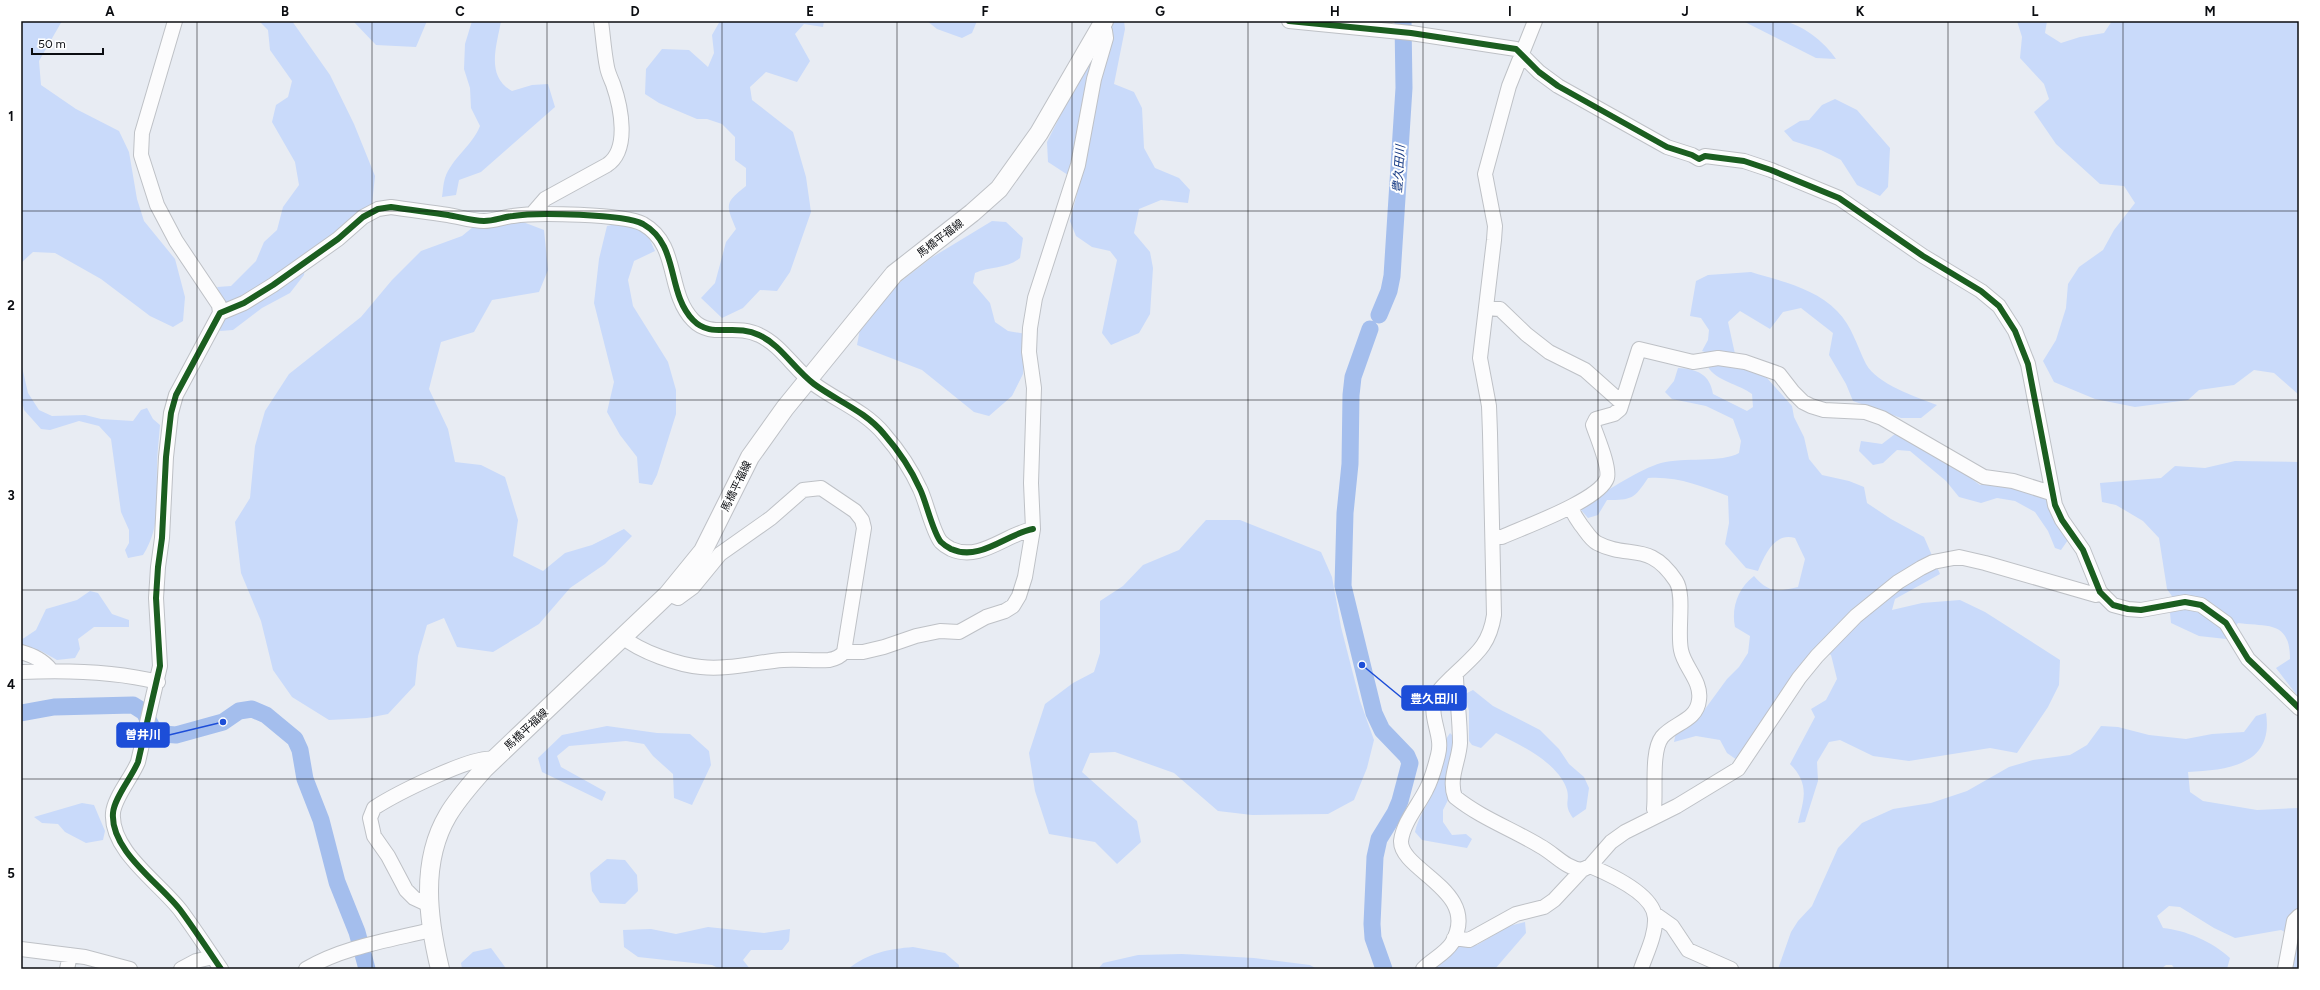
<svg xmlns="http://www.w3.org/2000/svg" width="2320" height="990" viewBox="0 0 2320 990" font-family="Figtree,'Noto Sans JP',sans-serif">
  <rect width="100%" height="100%" fill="#e8ecf3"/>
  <path fill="#c9dafa" d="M21,21H62L39,61L41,85L76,109L119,131L129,152L137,199L144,221L175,259L185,297L183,321L173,327L150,316L101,279L55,253L33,252L21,263Z
    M259,21H292L330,75L354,124L375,176L372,204L305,259L304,275L290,293L262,308L233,330L220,331L224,303L217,287L231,286L256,261L264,242L277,230L283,207L299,185L295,162L272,122L276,105L288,97L292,81L270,50L268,30Z
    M353,21H427L416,47L376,45Z
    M472,21H501C497,45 485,76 512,91L532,85L548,84L555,107L481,172L459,180L456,195L442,197C443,191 443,184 445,178C452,158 472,146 480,126L471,108L470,88L464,69L465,44Z
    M720,21H824L823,27L804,24L795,34L810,61L797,82L766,72L750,87L752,100L793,132L806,177L811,212L790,272L777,291L760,290L743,308L722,318L701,298L715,283L726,242L736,229C726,205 724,203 746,186V168L735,160V137L722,124L707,119H697L659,103L645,94L646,69L662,49L689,50L708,67L714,53L712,35Z
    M927,21H977L972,33L962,38L937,29Z
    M1114,21H1124L1125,29L1114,84L1134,92L1142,108L1144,148L1155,168L1179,178L1190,190L1188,203L1161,200L1139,209L1134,233L1150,252L1153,268L1150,314L1139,333L1111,345L1102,333L1117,260L1110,251L1092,247L1076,236L1070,221L1078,190L1068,175L1048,162L1047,142L1093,50L1108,38Z
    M1743,21C1756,21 1774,18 1787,22C1806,27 1826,44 1836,59L1816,58Z
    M2017,21H2047L2045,33L2061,43L2080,37L2104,33L2112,21H2299V395L2274,373L2254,370L2234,385L2199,390L2188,400L2135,407L2095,399L2054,382L2043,361L2056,340L2066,308L2068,284L2079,267L2103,250L2114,230L2135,203L2124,186L2100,184L2056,144L2034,112L2049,99L2044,84L2020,58L2022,37Z
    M1835,99L1857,110L1890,148L1888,187L1880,196L1857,185L1841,160L1821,150L1793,141L1784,131L1800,121L1809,120L1822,105Z
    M992,221L1006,222L1023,238L1020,258C1007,269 991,266 975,273L973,283L990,303L995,322L1008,331L1026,334L1023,374L1012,396L989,416L974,412L922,370L857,345L861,324L895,286L931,258Z
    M523,222L544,230L548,270L539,292L492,300L474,332L441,342L429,389L448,429L455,462L481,465L505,477L518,520L513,556L543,571L565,553L592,545L624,529L632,536L605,564L570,588L539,624L493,652L457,647L444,618L427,625L418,656L415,685L388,714L367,718L329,720L292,697L273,670L261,621L241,573L235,522L250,498L255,446L265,411L289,374L361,317L392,280L421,251L462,236L473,227C491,229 504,223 523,222Z
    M625,222L646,231L655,251L634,261L628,280L633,306L668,362L676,390V414L657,475L652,485L639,483L637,457L620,435L607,412L614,382L594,303L599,259L607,226Z
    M1751,272C1780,281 1815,288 1837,311C1852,326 1857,346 1866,364C1877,384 1916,397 1937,405L1921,418H1901L1853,401L1846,384L1829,355L1833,333L1801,308L1783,312L1770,329L1740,311L1728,322L1735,354L1717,356L1702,351L1708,340L1709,330L1701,318L1690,316L1696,281L1708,275Z
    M21,349L22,367L28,393L39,410L52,416L85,415L101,419L133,421L141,410L147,408L153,419L160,425C159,439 157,454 157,468C156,499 161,527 143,555L128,558L125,550L129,543V530L121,512L111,439L99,426L79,421L50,430L41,429L24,410L21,397Z
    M1721,365L1745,368L1767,378L1792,406L1794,417L1804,437L1809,459L1822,475L1849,481L1864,487L1867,503L1891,519L1924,537L1940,574L1895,599L1892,610L1922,603L1960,600L1985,612L2060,660L2059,685L2048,707L2017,753L1990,748L1909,761L1873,756L1840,740L1829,742L1817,762L1818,781L1805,822L1798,823C1804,799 1810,784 1790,764L1815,717L1811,709L1826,700L1837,679L1831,655L1819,649L1737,760L1727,753L1720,740L1696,736L1674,742L1676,732L1697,720L1727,679L1739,667L1748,653L1750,636L1735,627C1731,608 1738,588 1754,576C1769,593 1777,592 1798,587L1805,559L1795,538C1775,532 1765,554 1758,571L1746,568L1725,544L1729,523L1728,496C1701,486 1677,476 1648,478C1634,499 1632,500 1607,500L1598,515L1588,518L1581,510L1588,502C1609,490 1640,469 1661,463C1684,457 1722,463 1739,453L1741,441L1733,419L1706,406L1672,399L1665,392L1674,381L1678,368C1697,369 1710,374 1713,394L1747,411L1753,407L1752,394C1739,384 1716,381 1708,367Z
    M1895,434C1925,444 1955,466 1980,485C1995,483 2039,489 2048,501C2056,512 2061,527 2068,540L2061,550L2055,548L2048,531L2035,512L2015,501L1997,498L1981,503L1959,497L1946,481L1910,451L1897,450L1883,463L1873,465L1859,451L1861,441L1882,444Z
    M2235,461L2299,462V698L2276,668L2290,659C2290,620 2267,627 2238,623L2226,639L2199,636L2171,623L2170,613L2178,605L2167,589L2159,538L2143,521L2116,505L2102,502L2100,483L2161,478L2175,466L2205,468Z
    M1206,520H1240L1321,552L1332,577L1341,627L1360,701L1374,740L1367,768L1354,800L1328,814L1252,815L1218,811L1174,773L1115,752L1090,753L1082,772L1137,821L1141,842L1117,864L1095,842L1049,834L1035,791L1029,753L1045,704L1073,683L1094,672L1100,653V601L1123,586L1143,565L1179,550Z
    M90,591L98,593L112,614L129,620V627H94L78,639L80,649L75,658L57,660L41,651L21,646V640L36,630L46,609L77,600Z
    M1473,690L1493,706L1540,730L1559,749L1569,764L1584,777L1589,788L1586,809L1573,818C1563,804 1570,802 1567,790C1559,763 1519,744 1496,733L1481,748L1472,745L1469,741V711L1465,694Z
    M2266,713C2274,765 2228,770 2188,772L2190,792L2203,801L2257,810L2299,808V969H2288L2294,937L2281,930L2235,938L2214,928L2180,907L2169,906L2157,916L2163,928C2185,930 2213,942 2230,958L2227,969H2175L2172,965H2166L2161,969H1778L1791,932L1798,921L1812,906L1838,848L1862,823L1893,809L1931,803L1967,791L2009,767L2033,760L2070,755L2087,745L2101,726L2118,727L2149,735L2186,739L2212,734L2244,732L2256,716Z
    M607,726L657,733L690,734L709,751L711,765L692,805L674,798L673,774L653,756L644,744L626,741L569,746L557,756L561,767L606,792L602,801L542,772L538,758L562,735Z
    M1450,733L1456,739L1449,798L1443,810V822L1452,835L1466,834L1472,839L1467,848L1422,840L1415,832C1418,817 1428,805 1433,790C1440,771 1438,749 1450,733Z
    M82,803L94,805L105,831L103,840L86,843L65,832L58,824L42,823L34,817Z
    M607,859L625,860L637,875L638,891L625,904L600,903L592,891L590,873Z
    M1525,922L1526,933L1495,969H1433L1458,944L1477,945L1509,926Z
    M708,927L764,933L790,929L789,941L782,950H751L743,960L750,969H720L712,965L638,957L624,947L623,930L651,929L676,934Z
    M913,947L945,953L959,965V969H848C868,953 889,949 913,947Z
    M491,948L505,967V969H462L461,963L473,952Z
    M1182,954L1254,958L1310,965L1317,969H1098L1103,963L1138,955Z"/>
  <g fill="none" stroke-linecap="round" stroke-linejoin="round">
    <path stroke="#a4beed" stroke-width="17" d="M1379,315L1389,291L1392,276L1404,88L1403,21
      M1370,329L1353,377L1351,395L1350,464L1345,513L1343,586L1374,713L1382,730L1407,756L1410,763L1400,801L1395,813L1379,839L1375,857L1372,924L1373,938L1384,969
      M21,713L54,707L133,705L144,712L153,729L163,734L176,735L223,722L239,711L252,709L266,715L295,739L300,750L305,779L321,820L337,882L357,932L367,969"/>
    <defs>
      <path id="minor" d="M175,21L142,133L141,155L157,205L176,241L219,305L220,313
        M1289,21L1411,33L1516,49L1539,72L1558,86L1667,147L1692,155L1699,159L1705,156L1744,161L1771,170L1839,198L1923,256L1981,291L1999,306L2015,331L2028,364L2055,505L2062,520L2083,550L2100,592L2113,605L2128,609L2141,610L2185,602L2201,605L2226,623L2248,659L2299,708
        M532,214L545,199L607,165C630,150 621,107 613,84C611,79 608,73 607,67C604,52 603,36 601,21
        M1486,308L1500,309L1526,334L1549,352L1585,370L1622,403
        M1571,507C1573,514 1577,519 1581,525C1586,531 1590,539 1597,543C1629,560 1649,540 1676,581C1685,595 1677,631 1681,650C1684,667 1702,681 1699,700C1697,721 1673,723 1662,737C1651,751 1656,790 1654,809L1657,815
        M1493,537H1502C1524,527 1600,500 1607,478C1610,467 1597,437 1593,425L1596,419L1614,414L1620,409L1639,349L1693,362L1718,358L1745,362L1779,374L1793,392L1803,402L1811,406L1824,410L1865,412L1882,418L1984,477L2013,481L2051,493
        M623,637C640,652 679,665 701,667C728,670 756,662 783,660C798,659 814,661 829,660C835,659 840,657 844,652L864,528L862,520L855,511L821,488L803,490L771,518L720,554L693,587L678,598L668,594
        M21,652C34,656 43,660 51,670
        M844,652H863L884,647L916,636L940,631L959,632L986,617L1005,611L1013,606L1019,596L1025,577L1033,529L1031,483L1034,388L1029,352L1030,328L1035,298L1078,165L1094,79L1106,38L1105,31L1101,25
        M21,672C66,670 114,671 158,682
        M1454,675L1456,678C1457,699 1460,721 1460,743C1459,761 1448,779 1455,797C1481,818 1512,829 1540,846C1555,854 1565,868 1582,870L1590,866L1611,842L1625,832L1677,806L1738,769L1799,678L1817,656L1856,616L1898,582L1921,568L1933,562L1959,557L1985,563L2096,595L2100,592
        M1590,866C1609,874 1654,894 1655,918C1656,935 1646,954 1641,969
        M429,905L414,898L406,890L388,856L374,836L370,818L374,808C394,795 474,754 494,759
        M1655,914L1672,926L1688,950L1731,969
        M1454,938L1469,940L1516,914L1544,907L1554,900L1582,870
        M21,949L85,957L130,969
        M67,969L70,955
        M181,969L196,961L213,957
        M221,969C208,950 195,930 181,911C161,884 110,851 113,813C114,798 132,777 138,762L160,666L156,598L158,567L162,538L166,457L171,413L176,395L220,313L244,303L273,285L338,239L363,217L378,209L391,207C410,210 429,212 448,215C460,217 472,221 484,221C494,221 503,217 513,216C536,212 624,214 643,224C680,245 666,292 693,320C711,339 735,323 759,335C781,345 794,369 814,384C837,401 865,411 884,434C898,450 911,469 920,489C926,501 933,533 941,542C943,544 949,548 951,549C980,562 1006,534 1033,529
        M306,969C343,947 390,940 431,930
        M1423,969C1431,960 1445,954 1452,943C1482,891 1400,871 1401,841C1403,823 1418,806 1426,790C1432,779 1435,767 1438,755C1444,734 1426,715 1437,694C1440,688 1446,683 1451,678C1473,656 1489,648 1494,615L1490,433L1489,406L1480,358L1494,240L1495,226L1485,174L1509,86L1535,21
        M2285,969L2294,921L2299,916"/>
      <path id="major" d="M440,969C428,919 420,862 448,815C458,798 471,784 484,769L668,594L703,551L750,457L785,408L894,274L972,213L999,189L1039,133L1104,21"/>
    </defs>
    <use href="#minor" stroke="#bec1c6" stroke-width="16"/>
    <use href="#major" stroke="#bec1c6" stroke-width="20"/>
    <use href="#minor" stroke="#fcfcfd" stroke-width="14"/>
    <use href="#major" stroke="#fcfcfd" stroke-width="18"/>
    <defs>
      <path id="cycleway" d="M1289,21L1411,33L1516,49L1539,72L1558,86L1667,147L1692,155L1699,159L1705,156L1744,161L1771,170L1839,198L1923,256L1981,291L1999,306L2015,331L2028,364L2055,505L2062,520L2083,550L2100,592L2113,605L2128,609L2141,610L2185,602L2201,605L2226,623L2248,659L2299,708
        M221,969C208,950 195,930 181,911C161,884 110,851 113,813C114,798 132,777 138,762L160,666L156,598L158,567L162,538L166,457L171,413L176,395L220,313L244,303L273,285L338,239L363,217L378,209L391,207C410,210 429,212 448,215C460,217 472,221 484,221C494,221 503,217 513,216C536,212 624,214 643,224C680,245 666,292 693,320C711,339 735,323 759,335C781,345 794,369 814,384C837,401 865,411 884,434C898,450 911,469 920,489C926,501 933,533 941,542C943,544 949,548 951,549C980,562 1006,534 1033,529"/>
    </defs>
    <use href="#cycleway" stroke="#fff" stroke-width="8"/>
    <use href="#cycleway" stroke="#1b5e20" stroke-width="6"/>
  </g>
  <path fill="none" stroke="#0b0d11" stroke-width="1" stroke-opacity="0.55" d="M197,21V969M372,21V969M547,21V969M722,21V969M897,21V969M1072,21V969M1248,21V969M1423,21V969M1598,21V969M1773,21V969M1948,21V969M2123,21V969M21,211H2299M21,400H2299M21,590H2299M21,779H2299"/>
  <g text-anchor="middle" stroke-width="4" stroke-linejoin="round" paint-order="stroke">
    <g font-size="11" fill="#0b0d11" stroke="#fff">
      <text transform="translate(940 238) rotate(-37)" y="4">馬橋平福線</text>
      <text transform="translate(736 486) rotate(-64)" y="4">馬橋平福線</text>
      <text transform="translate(526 729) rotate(-43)" y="4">馬橋平福線</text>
    </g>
    <g font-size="12" font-style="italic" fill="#143882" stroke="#fff">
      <text transform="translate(1399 169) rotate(-86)" y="4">豊久田川</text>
    </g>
  </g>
  <path fill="none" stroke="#1d4ed8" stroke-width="1.5" d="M1362 665L1402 698M223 722L169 735"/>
  <g fill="#1d4ed8" stroke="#fff" stroke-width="1.5">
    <circle cx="1362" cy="665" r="4"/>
    <circle cx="223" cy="722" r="4"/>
  </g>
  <g fill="#1d4ed8" stroke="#1d4ed8" stroke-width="1.5">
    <rect x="1402" y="686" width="64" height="24" rx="4"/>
    <rect x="117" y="723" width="52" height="24" rx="4"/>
  </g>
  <g font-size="12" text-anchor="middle" font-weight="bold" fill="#fff">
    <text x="1434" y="703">豊久田川</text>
    <text x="143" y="739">曽井川</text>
  </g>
  <rect width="2320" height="990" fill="none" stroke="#ffffff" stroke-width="44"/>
  <path d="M32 48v6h71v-6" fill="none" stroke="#0b0d11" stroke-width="2"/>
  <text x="38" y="48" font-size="12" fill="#0b0d11" stroke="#ffffff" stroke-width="3" paint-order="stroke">50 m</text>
  <rect x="22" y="22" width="2276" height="946" fill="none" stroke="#0b0d11" stroke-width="1.5"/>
  <g font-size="13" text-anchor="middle" font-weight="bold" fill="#0b0d11">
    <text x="110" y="16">A</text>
    <text x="285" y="16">B</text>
    <text x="460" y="16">C</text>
    <text x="635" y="16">D</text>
    <text x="810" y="16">E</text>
    <text x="985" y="16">F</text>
    <text x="1160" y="16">G</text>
    <text x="1335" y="16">H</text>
    <text x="1510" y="16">I</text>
    <text x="1685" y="16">J</text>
    <text x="1860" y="16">K</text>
    <text x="2035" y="16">L</text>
    <text x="2210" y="16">M</text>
    <text x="11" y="121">1</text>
    <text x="11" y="310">2</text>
    <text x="11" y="500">3</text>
    <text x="11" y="689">4</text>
    <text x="11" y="878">5</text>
  </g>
</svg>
